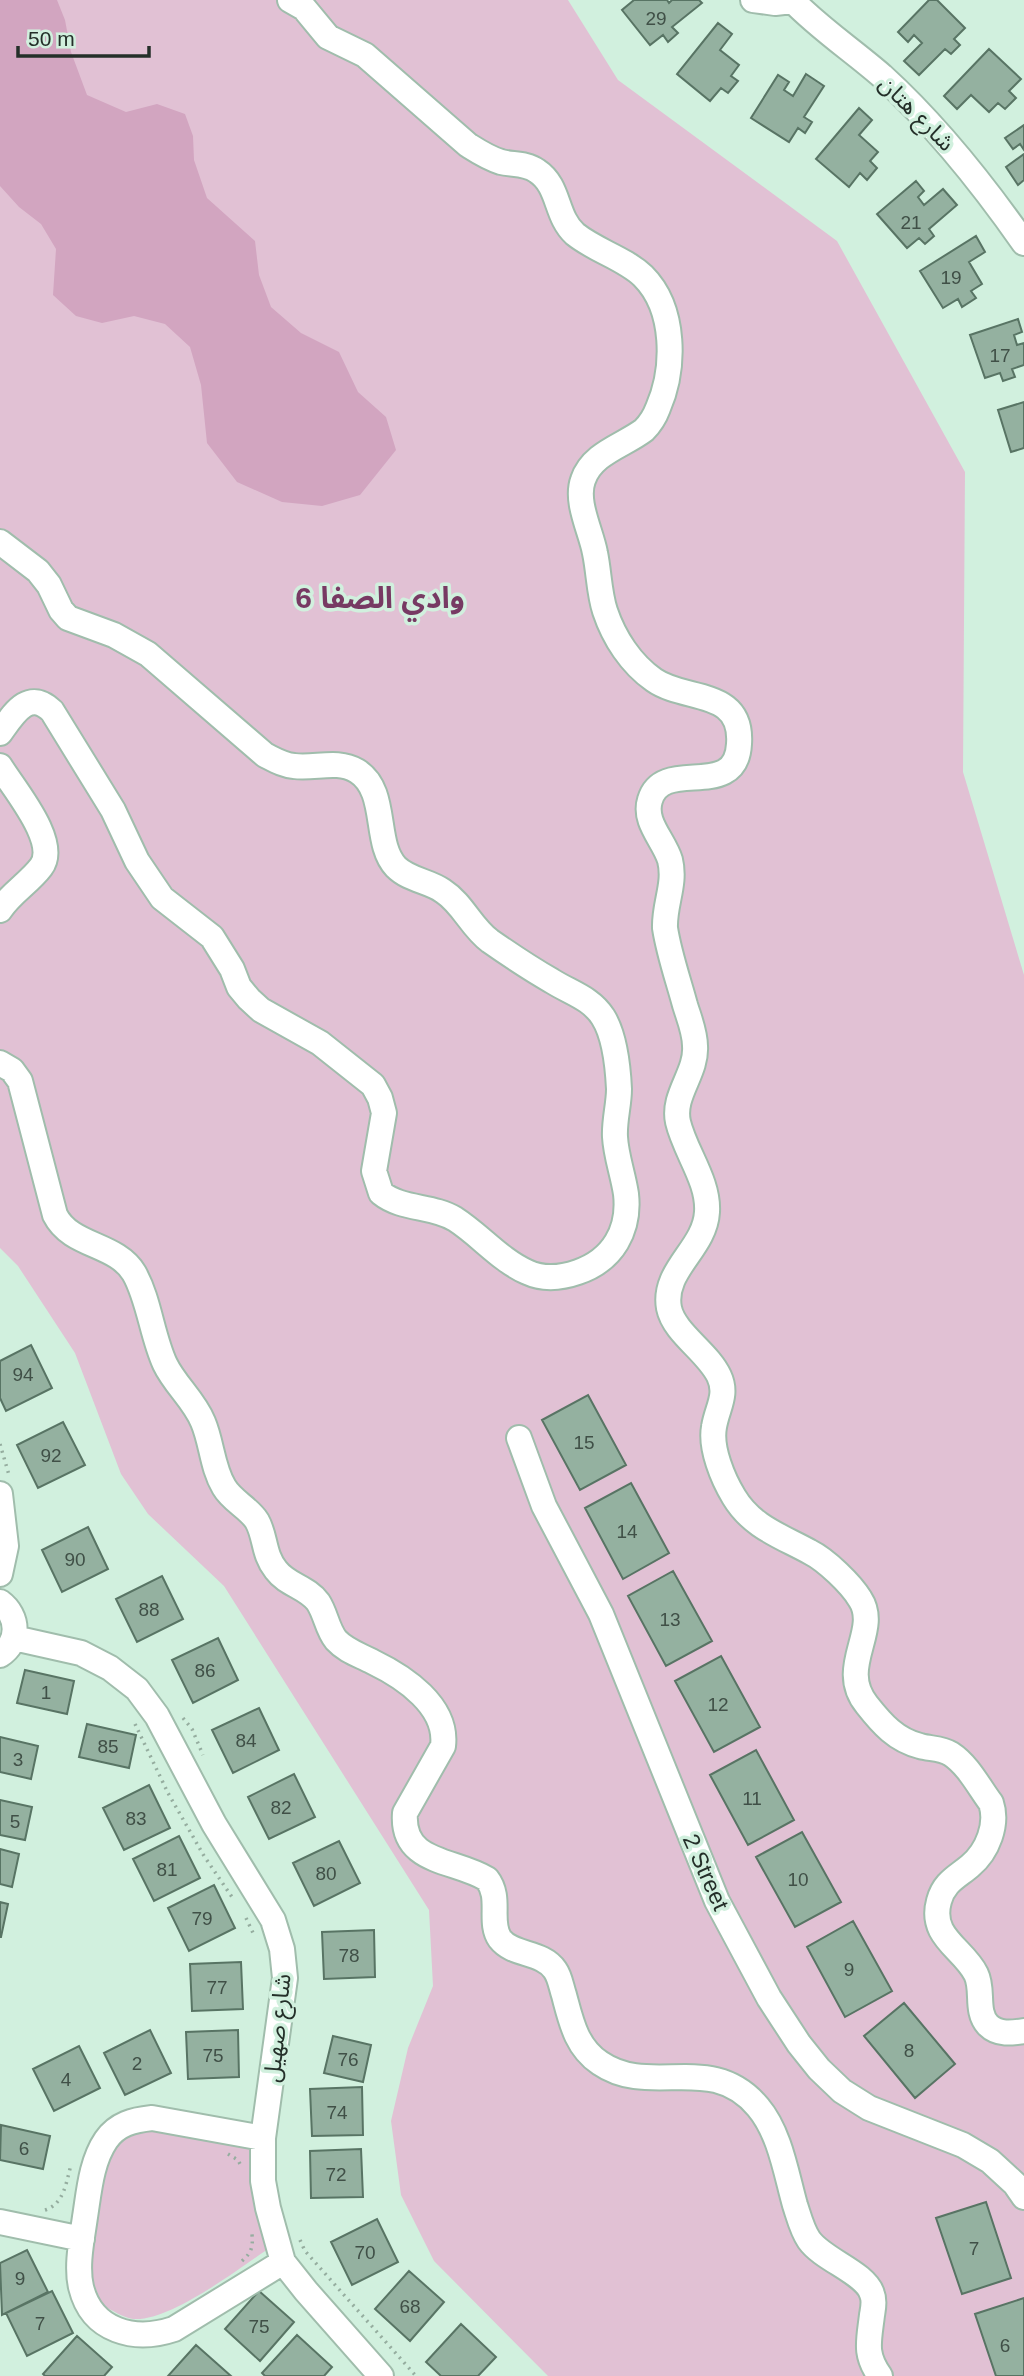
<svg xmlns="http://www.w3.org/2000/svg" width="1024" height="2376" viewBox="0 0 1024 2376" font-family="Arial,'Noto Sans Arabic',sans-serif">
  <rect width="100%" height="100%" fill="#d1f0de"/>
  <path fill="#e1c1d4" d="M0,0H568L618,80L837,241L965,472L963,772L1024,975V2376H548L434,2261L401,2195L391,2121L408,2048L433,1986L429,1910L224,1586L148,1514L121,1474L75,1353L18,1266L0,1248Z
    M145,2128L257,2134L274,2245C242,2266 171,2322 133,2319C124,2318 112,2310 103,2306L88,2270L91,2224L110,2150L125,2134Z"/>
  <path fill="#d2a5c0" d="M0,0H57L65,20L71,52L87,95L126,112L157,104L185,114L193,136L194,160L207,198L255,241L259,275L271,307L301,333L339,352L358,392L386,417L396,450L360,495L322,506L282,502L237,482L207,443L201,385L190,347L165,324L134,316L102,323L76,316L53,295L56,249L41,224L19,207L0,186Z"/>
  <path fill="#94b1a0" stroke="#587464" stroke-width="2" d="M634,0H667L669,3L672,0H699L702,3L672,27L678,33L668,42L663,35L650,45L622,10Z
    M929,0H937L965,28L954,39L960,45L951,54L945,49L919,75L904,61L922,43L914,35L908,42L898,32Z
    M718,23L732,34L720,50L739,65L731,76L738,81L728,93L721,88L710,101L677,74Z
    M989,49L1021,79L1009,91L1016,98L1005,109L998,103L989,112L971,95L957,109L944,96Z
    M806,74L824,86L804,117L812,122L805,133L798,128L789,142L751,118L778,75L789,82L784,90L793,96Z
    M859,108L872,120L859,135L878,152L870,161L877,168L867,180L860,173L849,187L816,159Z
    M1024,125V150L1020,144L1013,149L1005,138Z
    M1024,154V180L1018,185L1006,167Z
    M916,181L924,191L918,197L924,205L943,189L957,205L929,229L934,236L925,244L919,238L907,248L877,214Z
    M976,236L985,252L969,262L982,284L971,291L976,298L962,307L958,299L943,308L920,271Z
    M1018,319L1022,332L1014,335L1017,345L1024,343V365L1012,369L1015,377L1003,381L1000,373L985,378L970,335Z
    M1024,402V448L1011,452L998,410Z
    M31,1345L52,1388L6,1411L0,1398V1361Z
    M588,1395L626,1465L580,1490L542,1420Z
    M63,1422L85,1465L38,1488L17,1445Z
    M631,1483L669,1553L623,1579L585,1508Z
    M88,1527L108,1569L62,1592L42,1550Z
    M673,1571L712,1641L666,1666L628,1596Z
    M162,1576L183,1619L137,1642L116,1599Z
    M218,1638L238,1680L193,1703L172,1660Z
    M721,1656L760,1727L714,1752L675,1681Z
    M25,1670L74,1681L67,1714L17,1703Z
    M259,1708L279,1750L233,1773L212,1730Z
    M87,1724L136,1735L129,1768L79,1757Z
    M0,1737L38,1746L31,1779L0,1772Z
    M756,1750L794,1820L748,1845L710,1775Z
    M294,1774L315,1817L269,1839L248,1797Z
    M149,1785L170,1828L124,1850L103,1808Z
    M0,1800L32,1807L25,1840L0,1835Z
    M802,1832L841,1902L795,1927L756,1857Z
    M179,1836L200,1878L154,1901L133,1859Z
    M339,1841L360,1883L314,1906L293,1863Z
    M0,1849L19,1854L12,1887L0,1884Z
    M214,1885L235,1928L189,1951L168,1908Z
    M0,1902L8,1904L1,1937H0Z
    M853,1921L892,1991L845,2017L807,1947Z
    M374,1930L375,1977L324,1979L322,1932Z
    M241,1962L243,2009L192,2011L190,1964Z
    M904,2003L955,2064L915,2098L864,2036Z
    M150,2030L171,2073L125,2095L104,2053Z
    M238,2030L239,2077L188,2079L186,2032Z
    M333,2036L371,2045L363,2082L324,2073Z
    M79,2046L100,2088L54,2111L33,2069Z
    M362,2087L363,2135L312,2136L310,2089Z
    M1,2125L50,2136L43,2169L0,2160Z
    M361,2149L363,2197L311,2198L310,2151Z
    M986,2202L1011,2278L962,2294L936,2218Z
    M377,2219L398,2262L352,2285L331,2242Z
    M27,2250L48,2292L2,2315L0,2263Z
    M409,2271L444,2302L410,2341L375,2309Z
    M52,2291L73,2333L27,2356L6,2313Z
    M259,2291L294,2322L260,2361L225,2329Z
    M1024,2298V2376H996L975,2314Z
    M461,2324L496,2357L478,2376H441L426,2362Z
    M297,2335L332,2367L324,2376H265L262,2373Z
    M77,2336L112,2367L104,2376H45L43,2374Z
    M196,2345L231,2376H168Z"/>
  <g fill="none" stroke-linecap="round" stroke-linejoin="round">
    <defs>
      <path id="minor" d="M290,0L304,8L328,37L365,55L468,145C479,152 488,158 501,162C513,165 526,163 537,171C560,186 555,216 575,234C596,251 624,258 643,276C676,309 675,369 658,408C655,416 650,424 644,430C623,446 592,453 583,480C575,502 591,531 595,553C599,572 599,593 605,611C614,638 631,664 654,680C685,702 743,688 739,744C736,802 663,756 650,800C643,822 664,840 670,860C676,884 664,904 665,928C669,954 678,979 685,1005C689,1018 695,1032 695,1046C697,1073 672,1095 678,1122C685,1152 709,1181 707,1212C705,1249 662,1270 669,1308C674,1333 708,1352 719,1376C728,1395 717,1408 714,1427C710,1448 723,1479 734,1497C752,1527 781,1536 810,1552C826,1560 851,1584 860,1599C881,1631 836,1667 867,1705C882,1724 896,1740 920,1746C930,1749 941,1748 951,1754C968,1765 979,1787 991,1803C998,1824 988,1851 970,1866C957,1877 944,1882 939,1901C929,1937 963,1948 976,1974C984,1990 975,2011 988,2025C998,2035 1012,2033 1024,2031
        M753,0L775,3L792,1
        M792,0C819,28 852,50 882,76C937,126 982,183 1024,243
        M0,542L38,571L49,585L61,610L68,618L114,635L148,654L265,755C275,760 283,765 294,766C315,769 337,759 357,771C389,791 373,843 396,867C409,880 429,881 443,891C463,904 471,927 490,941C510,955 531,969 552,981C571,993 591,998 603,1017C615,1036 618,1068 619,1089C619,1105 614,1121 615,1137C616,1156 623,1174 626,1194C630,1230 613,1260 578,1272C561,1278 544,1280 527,1272C500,1260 480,1235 455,1219C432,1205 402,1210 381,1193L374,1171L384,1113L380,1098L373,1085L320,1043L261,1010L249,999L239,987L232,969L212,937L162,898L137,861L113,810L52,711C28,688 13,715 0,733
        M0,766C13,788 60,842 41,867C29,883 11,893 0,910
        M0,1063L12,1070L20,1081L55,1215C71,1247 116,1243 134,1273C149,1299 152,1336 165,1364C175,1385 194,1400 203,1422C212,1443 212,1467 224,1487C232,1501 249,1508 257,1521C266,1537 263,1554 276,1570C287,1585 307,1587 318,1602C326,1614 327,1629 336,1640C346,1651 360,1655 373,1662C404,1677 448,1706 443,1746L405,1813C401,1864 454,1859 487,1879C502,1898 488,1922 500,1939C513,1956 542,1951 555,1970C560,1977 561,1986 564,1995C571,2021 576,2047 600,2063C651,2098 711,2051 758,2107C780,2133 786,2173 795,2205C799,2217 802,2230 809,2240C823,2260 866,2273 872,2294C875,2301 873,2309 872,2315C869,2341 864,2354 880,2376
        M519,1438L544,1506L601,1614L717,1901L769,1998L799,2044L819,2069L842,2091L869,2108L963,2145L990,2161L1015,2184L1024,2197
        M0,1494L6,1546L0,1574
        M0,1602C19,1616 20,1642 0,1655
        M14,1638L81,1653L110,1668L137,1689L157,1716L214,1824L273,1920L282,1949L285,1978L263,2138V2181L268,2208L283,2262L306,2291L381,2376
        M263,2138L152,2118C133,2120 117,2124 106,2140C91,2162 89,2192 85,2217C82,2239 76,2265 81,2287C92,2332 135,2342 174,2329L283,2262
        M0,2222L82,2239"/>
    </defs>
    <use href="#minor" stroke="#a0bdac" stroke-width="28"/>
    <path stroke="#95ad9f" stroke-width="3.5" stroke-dasharray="2 5" stroke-linecap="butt" d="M0,1444L9,1475
      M183,1718L192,1729L203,1755
      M135,1724L168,1793L204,1856L232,1897
      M246,1918L255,1937
      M228,2154L238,2160L242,2168
      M45,2210C64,2204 66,2183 71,2165
      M300,2240L305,2251L416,2376
      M242,2261C252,2252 253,2247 252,2234"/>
    <use href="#minor" stroke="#fff" stroke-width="24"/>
  </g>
  <g text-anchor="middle" stroke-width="7" stroke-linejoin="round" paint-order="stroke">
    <g font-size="19" fill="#405047">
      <text x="656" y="25">29</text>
      <text x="911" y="229">21</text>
      <text x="951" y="284">19</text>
      <text x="1000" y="362">17</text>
      <text x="23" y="1381">94</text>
      <text x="584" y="1449">15</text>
      <text x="51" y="1462">92</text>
      <text x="627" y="1538">14</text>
      <text x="75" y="1566">90</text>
      <text x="149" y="1616">88</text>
      <text x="670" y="1626">13</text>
      <text x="205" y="1677">86</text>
      <text x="46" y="1699">1</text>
      <text x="718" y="1711">12</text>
      <text x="246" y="1747">84</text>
      <text x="108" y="1753">85</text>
      <text x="18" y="1766">3</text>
      <text x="752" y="1805">11</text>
      <text x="281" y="1814">82</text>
      <text x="136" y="1825">83</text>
      <text x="15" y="1828">5</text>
      <text x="167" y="1876">81</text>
      <text x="326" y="1880">80</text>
      <text x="798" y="1886">10</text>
      <text x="202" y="1925">79</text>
      <text x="349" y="1962">78</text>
      <text x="849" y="1976">9</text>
      <text x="217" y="1994">77</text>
      <text x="909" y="2057">8</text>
      <text x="213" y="2062">75</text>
      <text x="348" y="2066">76</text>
      <text x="137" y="2070">2</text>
      <text x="66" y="2086">4</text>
      <text x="337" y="2119">74</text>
      <text x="24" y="2155">6</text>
      <text x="336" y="2181">72</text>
      <text x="974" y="2255">7</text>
      <text x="365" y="2259">70</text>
      <text x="20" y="2285">9</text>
      <text x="410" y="2313">68</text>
      <text x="40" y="2330">7</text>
      <text x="259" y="2333">75</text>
      <text x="1005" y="2352">6</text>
    </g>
    <g font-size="23" fill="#242f29" stroke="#d1f0de">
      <text transform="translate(917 113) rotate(45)" y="8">شارع هتان</text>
      <text transform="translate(706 1872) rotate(66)" y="8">2 Street</text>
      <text transform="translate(277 2028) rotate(-84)" y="8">شارع صهيل</text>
    </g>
    <g font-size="30" font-weight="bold" fill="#773a63" stroke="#d1f0de">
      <text x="380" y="608">وادي الصفا 6</text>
    </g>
  </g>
  <path d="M18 46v10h131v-10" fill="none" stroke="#242f29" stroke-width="3.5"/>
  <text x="28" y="46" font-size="21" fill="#242f29" stroke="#d1f0de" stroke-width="5" paint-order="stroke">50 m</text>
</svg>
